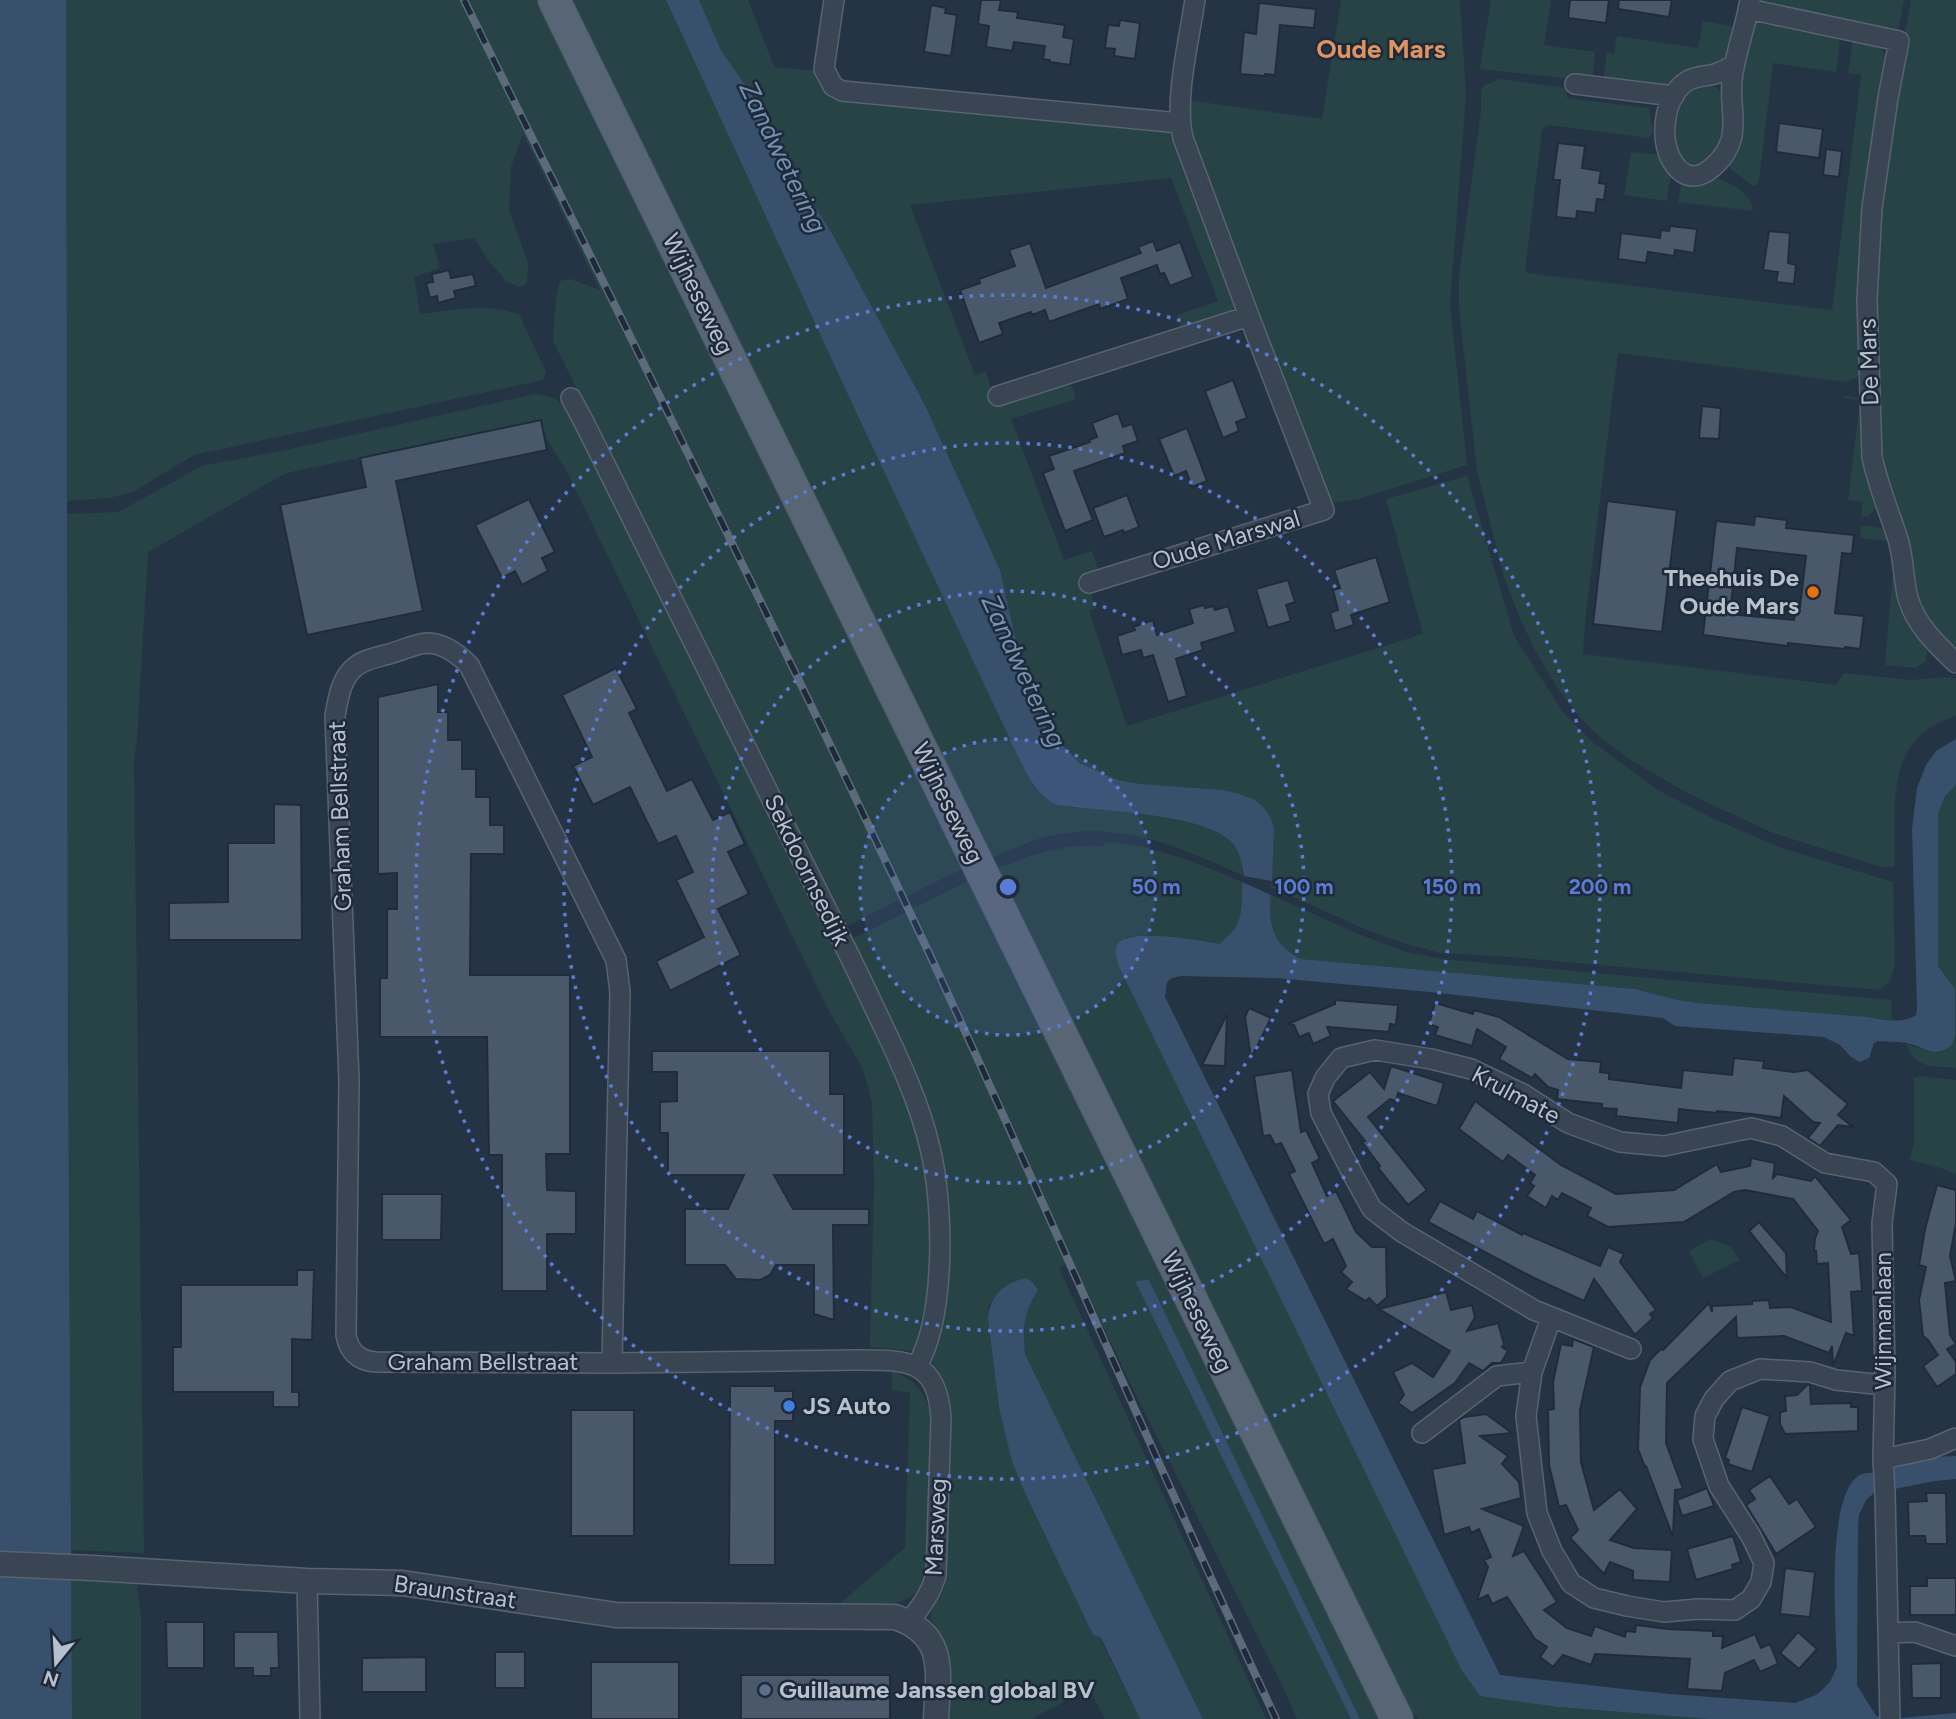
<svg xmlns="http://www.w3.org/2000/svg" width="1956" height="1719" viewBox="0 0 1956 1719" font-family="Figtree,sans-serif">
  <rect width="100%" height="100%" fill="#253444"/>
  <path fill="#274345" d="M66,0H543L970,865L845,927L553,341L556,296L560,281L570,279L600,290L523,134L511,167L509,210L528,263L527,283L519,287L507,282L489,261L474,238L433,244L440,268L414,277L420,314C455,310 485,303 519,314L546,372L543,380L194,455L133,492L109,498L66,501Z
    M566,0H666L849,397L1034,787C1042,793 1051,803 1060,805C1073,809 1089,808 1103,809C1133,812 1216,821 1235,845C1241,854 1242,865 1244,876C1178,846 1116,818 1042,838C1023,843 1006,853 987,859L904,680L786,436Z
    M699,0H748L774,67L817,71C819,84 823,89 834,97L1166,130L1171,133L1177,140L1238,305L1235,311L1181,328L1177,315L1218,301L1171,178L910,205L975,375L986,372L994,398L1070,381L1076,399L1011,419L1064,560L1092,551L1099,573L1085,579L1096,608L1089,611L1127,726L1423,634L1386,499L1467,476L1514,636L1563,712L1591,741L1658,790L1712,818L1779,847L1893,882L1895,965L1890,981L1880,990L1511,957L1441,953L1406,944L1367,930L1271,887L1274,828L1255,800L1237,793L1223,790L1141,784L1118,780L1079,763L1043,724L1031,696L1022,667L1000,570L925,405L833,235L787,162L752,95L721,50Z
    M1341,0H1460L1466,95L1450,304L1467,465L1358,499L1342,502L1327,501L1188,126L1187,100L1322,119Z
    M1491,0H1551L1544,45L1595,52L1593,78L1589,81L1480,69Z
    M1759,0H1904L1898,31L1764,5Z
    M1911,0H1956V654L1921,616L1882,477L1874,279L1877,222L1889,140L1907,34L1905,32Z
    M1762,20L1840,38L1836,72L1773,63L1759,181L1756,185L1753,186L1731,169L1729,165L1739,87L1750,28L1755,22Z
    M1703,21L1736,27L1727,55L1721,61L1663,88L1603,81L1607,53L1614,54L1617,36L1698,48Z
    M1853,39L1878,44L1887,58L1862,375L1846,382L1618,353L1585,622L1583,654L1836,685L1844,673L1911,680L1946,677L1956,679V716C1884,737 1895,806 1895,865L1892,867H1881L1773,833L1687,793L1632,761L1602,739L1580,718L1557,687L1535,650L1521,621L1504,577L1477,471L1459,308V276L1481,111V90L1486,85L1499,79L1567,88V98L1649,108L1653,132L1651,136L1648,138L1549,125L1545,127L1542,131L1525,270L1527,273L1832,310L1861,75L1848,73Z
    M1705,83L1716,87L1723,95L1725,135L1710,161L1691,170L1677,154L1673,144L1675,110L1688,90Z
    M1631,152L1662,155L1671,172L1667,201L1624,195Z
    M1712,177C1728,181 1753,193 1753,211L1678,202L1681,185Z
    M535,394L555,398L570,415L599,468L778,836L838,946L909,1098L930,1180L932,1233L929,1285L915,1351L870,1347L874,1185L872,1103L863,1069L828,1009L566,470L548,441L538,421L286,473L148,552L137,738L134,760L144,1553L71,1550L66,514L118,512L202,466L286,450Z
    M1844,396L1863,398L1879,506L1867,517L1861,516L1863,502L1848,500L1860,400L1844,398Z
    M1861,525L1881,528L1886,532L1927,652L1926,661L1916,668L1885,665L1894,560L1888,541L1860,538Z
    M1956,785V1068C1930,1065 1918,1070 1906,1044L1931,1052L1943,973L1938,967V814L1945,796Z
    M1105,842C1154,845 1198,863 1242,882C1241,911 1245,924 1219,944L1147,935L1126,937L1461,1669L1559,1707L1708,1719H1419L1410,1710L994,868C1009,866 1022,858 1037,854C1059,847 1081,845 1104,846Z
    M976,877L1381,1719H1360L1149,1281H1136L1351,1719H1297L1283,1687L1132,1387L1072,1261L1059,1268L1266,1719H1203L1025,1354C1024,1327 1022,1314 1038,1290H1001L988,1307V1319L999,1408L1013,1461L1024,1491L1093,1635L1100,1638L1140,1719H1105L1089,1688L1032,1719H949C949,1700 953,1675 949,1657C947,1643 931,1627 931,1617C931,1605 942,1597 945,1586L949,1409L941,1379L930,1361L942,1280L918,1102L858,951L852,939Z
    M1271,895L1358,934L1407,952L1442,959L1891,1000L1892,1020L1698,1003L1678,1000L1635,989L1301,959C1273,944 1268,926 1271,895Z
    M1919,1076L1956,1080V1174L1941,1168L1910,1160L1914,1142V1078Z
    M1710,1239L1731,1247L1739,1260L1703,1278L1689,1251Z
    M892,1370C914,1381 923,1388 930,1412L927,1572C916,1614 873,1604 839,1604L905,1548L910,1393L892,1390Z
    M71,1577L136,1579L141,1616V1719H72Z"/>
  <path fill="#38506c" d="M0,0H66L68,1029L72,1719H0Z
    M666,0H699L721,50L752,95L787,162L833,235L925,405L1000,570L1022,667L1031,696L1043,724L1079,763L1118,780L1141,784L1223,790L1237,793L1255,800L1264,808L1270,816L1274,828L1272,881L1244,876C1242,865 1241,854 1234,845C1210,813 1096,811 1057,805C1034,794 1027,773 1016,752L849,397Z
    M1956,739V785L1945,796L1938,814V966L1955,989V1036L1952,1045C1936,1057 1930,1051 1914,1045C1903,1041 1889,1042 1878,1041L1874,1043L1869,1058L1860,1062L1851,1057L1840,1045L1824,1037L1675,1026L1663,1018L1430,992L1276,978L1181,976L1172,978L1167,982L1165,997L1500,1675L1669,1694L1795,1703L1816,1695L1823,1689L1830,1682L1837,1667C1836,1624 1827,1513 1853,1481C1858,1474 1864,1473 1872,1473L1936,1457L1956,1456V1479L1935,1481L1874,1493L1866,1500L1859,1515L1858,1527L1857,1685L1876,1716L1900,1718L1956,1713V1719H1708L1559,1707L1480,1696L1461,1669L1130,989C1125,978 1114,961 1116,948C1120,925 1201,941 1219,944C1245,924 1241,911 1242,882L1271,895C1268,926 1273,944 1301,959L1635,989L1678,1000L1698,1003L1866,1017C1882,1019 1901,1025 1916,1015L1917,1009L1912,829L1917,788L1926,765L1936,751Z
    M1027,1278L1033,1283L1038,1290C1023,1313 1023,1328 1025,1354L1203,1719H1140L1101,1638L1093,1635L1024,1491L1012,1461L999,1408L988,1319C989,1296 1005,1282 1027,1278Z
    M1149,1280L1360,1719H1351L1135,1281Z"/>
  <path fill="#49586b" stroke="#202c3b" stroke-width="2" fill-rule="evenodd" d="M981,0H1001L999,10L1018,12L1017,18L1065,25L1063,37L1074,39L1070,65L1050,62V60L1043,59L1045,46L1014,42L1012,51L986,47L989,26L978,24Z
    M1570,0H1609L1606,23L1568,18Z
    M1619,0H1672L1669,17L1618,9Z
    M1259,3L1316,9L1314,28L1280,25L1275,75L1265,74V76L1240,74L1244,32L1256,34Z
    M931,5L946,8L945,13L957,15L951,56L924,52Z
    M1120,20L1140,23L1135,59L1114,56L1115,49L1105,48L1108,25L1119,26Z
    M1779,123L1823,129L1819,158L1776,152Z
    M1558,143L1585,146L1582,168L1601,171L1599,183L1606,184L1604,200L1597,199L1595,213L1577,211L1576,219L1556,217L1560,180H1553Z
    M1826,149L1842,151L1839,177L1823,175Z
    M1670,226L1697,229L1694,253L1675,250L1674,256L1648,252L1646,263L1618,259L1621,233L1660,238L1661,230L1669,231Z
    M1769,231L1790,233L1788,263L1796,265L1794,284L1776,282L1778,272L1763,270Z
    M1153,241L1157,251L1180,242L1193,277L1170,286L1164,273L1160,274L1157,265L1121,278L1128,299L1100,309L1099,304L1049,322L1045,310L1032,315L1031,312L999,323L1003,334L979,343L960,290L980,283L979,279L1015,266L1009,250L1030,243L1046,288L1141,253L1138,247Z
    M449,270L451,278L473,274L476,286L454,291L456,298L438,303L437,296L430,298L426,283L433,282L432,274Z
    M1233,380L1247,418L1236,422L1239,431L1223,438L1205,391Z
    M1702,406L1721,408L1719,439L1699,438Z
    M1118,413L1123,427L1132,424L1138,441L1123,446L1125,453L1074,471L1093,520L1065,531L1043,473L1054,469L1049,456L1090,442L1089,440L1097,437L1092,423Z
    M541,420L547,450L396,481L423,611L307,635L280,505L366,487L360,458Z
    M1187,428L1207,481L1192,487L1186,471L1174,476L1159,439Z
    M1127,495L1139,527L1124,533L1123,530L1104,537L1093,508Z
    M529,499L555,552L542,558L548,571L522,585L515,571L502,578L475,525Z
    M1607,501L1677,510L1662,632L1593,624Z
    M1755,516L1787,520L1786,528L1854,535L1852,554L1842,553L1835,613L1864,616L1860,649L1845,647V649L1788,643V646L1703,635L1716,521L1754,525ZM1737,548L1806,556L1800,607H1796L1794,620L1730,614Z
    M1376,557L1390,602L1351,615L1354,625L1335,631L1330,613L1338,610L1333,590L1340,588L1334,570Z
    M1288,580L1295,602L1286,605L1291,621L1268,628L1256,589Z
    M1204,605L1205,608L1213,606L1215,610L1228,606L1236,632L1201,643L1203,650L1176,659L1187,696L1168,702L1153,655L1143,658L1141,650L1122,655L1117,636L1135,630L1133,627L1153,620L1157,635L1193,623L1189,609Z
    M616,668L637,709L629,713L667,791L692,779L713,820L730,812L745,844L728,852L749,894L718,909L741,955L670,991L656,961L704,937L676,880L693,872L676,836L658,844L630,787L593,805L573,766L592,757L562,695Z
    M438,684V712H448V740H462V769H476V797H490V825H504V854H471L470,975H570V1154H546L547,1190L576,1191V1234H547V1291H502V1155H489L487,1037H380V978H387V909H397V873L378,874V697Z
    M274,804L301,805L302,940H169V903L228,902V843H274Z
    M1335,1000L1398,1005L1396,1025L1390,1024L1389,1032L1327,1027L1331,1036L1313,1044L1309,1033L1299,1037L1294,1025L1288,1024L1335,1004Z
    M1435,1003L1473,1014L1474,1010L1499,1017L1568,1059L1601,1062L1600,1072L1609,1073V1079L1681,1088L1683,1070L1732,1075L1734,1058L1764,1061L1763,1068L1794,1072L1808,1070L1848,1104L1838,1115L1853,1127L1838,1125L1820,1146L1808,1138L1820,1123L1813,1122L1784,1096L1781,1118L1751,1114L1717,1111V1113L1679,1109L1678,1123L1616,1116L1617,1109L1602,1108V1104L1557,1099L1558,1090L1548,1087L1535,1074L1532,1078L1499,1059L1506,1047L1477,1029L1472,1046L1435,1035L1438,1027L1429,1024Z
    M1249,1008L1271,1018L1251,1058L1245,1017Z
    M1227,1014L1225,1066L1202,1065Z
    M652,1051H830V1094H844V1175H774L793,1209H869V1225H833L834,1320L814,1314V1265H776L770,1275L760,1280L736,1279L725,1265H685V1209H728L744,1175H668V1133H660V1102L677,1101V1072H652Z
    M1391,1066L1444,1083L1437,1106L1398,1093L1396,1101L1390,1099L1368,1117L1427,1190L1408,1205L1378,1168L1380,1166L1362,1142L1365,1141L1333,1101L1370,1072L1384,1089Z
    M1292,1070L1301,1132L1306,1130L1320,1159L1312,1163L1327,1196L1336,1191L1356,1232L1372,1247H1386L1387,1297L1377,1306L1369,1298L1366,1301L1346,1289L1352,1282L1341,1272L1346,1266L1333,1239L1324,1244L1289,1174L1295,1171L1281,1143L1275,1145L1270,1135L1263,1136L1254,1076Z
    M1475,1101L1561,1165L1616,1194L1674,1190L1717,1164L1721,1172L1750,1166L1751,1158L1775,1163L1773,1178L1777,1174L1811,1181L1815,1176L1851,1220L1842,1227L1851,1254L1859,1253L1862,1291L1851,1292L1854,1336L1846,1333L1833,1366L1832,1346L1829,1353L1784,1336L1737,1338L1736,1317L1667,1383L1666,1443L1683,1489L1675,1490L1673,1537L1646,1466L1645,1467L1638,1449L1640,1387L1650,1360L1661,1349L1663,1350L1709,1303L1712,1312V1306L1752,1304V1301L1769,1300L1770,1308L1791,1307L1831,1322L1828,1263L1817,1264L1816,1251H1814L1815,1238L1818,1231L1793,1199L1745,1190L1734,1192L1684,1222L1608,1227L1587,1216L1591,1208L1562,1193L1558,1200L1552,1196L1546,1208L1527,1196L1534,1186L1530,1183L1535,1175L1508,1155L1503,1162L1459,1129Z
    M1937,1185L1956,1190V1223L1950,1256L1956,1281L1945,1283L1950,1335L1956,1344L1947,1349L1956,1362V1374L1937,1387L1923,1366L1938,1355L1928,1340L1923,1336L1919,1300L1926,1267L1919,1265L1925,1229Z
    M382,1194H442L441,1240H382Z
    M1440,1201L1473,1219L1477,1211L1522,1235L1523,1233L1600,1266L1608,1247L1624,1254L1620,1262L1656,1310L1650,1314L1653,1318L1635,1335L1594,1279L1584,1301L1534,1278L1428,1222Z
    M1759,1222L1786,1253L1787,1278L1749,1231Z
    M297,1270H314L312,1340L292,1339V1392H299V1407H273V1392H173V1347H181V1285H297Z
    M1446,1292L1451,1310L1472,1305L1475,1317L1467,1331L1498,1323L1504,1344L1502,1347L1508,1351L1501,1363H1492L1483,1371L1469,1363L1455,1383L1412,1413L1398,1403L1404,1395L1393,1372L1412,1363L1433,1377L1450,1351L1379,1309Z
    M1573,1339L1594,1347L1580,1410L1581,1462L1594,1510L1620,1489L1637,1509L1610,1540L1634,1548L1672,1550L1670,1582L1633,1580V1571L1610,1562L1604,1574L1570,1538L1578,1530L1566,1505L1559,1507L1549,1465L1548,1410L1554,1409L1553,1382L1561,1344L1572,1346Z
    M1808,1384L1810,1385L1811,1404L1851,1403V1407H1858V1431L1785,1434L1780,1424V1412L1786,1411L1785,1396L1797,1395Z
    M730,1386H775V1391H793V1421H775V1565H729Z
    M1742,1407L1770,1416L1752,1472L1728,1464L1729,1460L1725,1458Z
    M571,1410H634V1536H571Z
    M1486,1414L1512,1433L1480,1436L1508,1456L1502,1464L1519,1482L1521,1498L1482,1509L1524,1526L1513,1556L1524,1551L1557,1602L1544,1610L1567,1628L1591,1636L1595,1626L1625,1637L1626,1631L1635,1632L1636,1625L1668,1629L1713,1631V1636H1723L1722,1648L1755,1634L1761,1648L1770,1644L1778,1664L1760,1672L1754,1660L1725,1673L1722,1691L1687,1689L1690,1659L1595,1654L1591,1665L1563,1655L1553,1667L1540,1657L1547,1647L1535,1639L1507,1597L1492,1604L1488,1595L1477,1600L1488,1567L1484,1560L1491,1557L1479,1529L1471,1533L1469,1527L1444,1535L1432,1469L1465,1463L1459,1420L1464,1417Z
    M1770,1476L1789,1504L1797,1499L1816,1527L1776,1554L1746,1505L1755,1499L1749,1490Z
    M1707,1488L1714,1506L1682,1516L1677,1500Z
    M1926,1493H1946L1947,1544H1926L1925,1536H1909L1908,1502L1927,1501Z
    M1733,1536L1741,1562L1732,1565L1733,1569L1696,1580L1687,1549Z
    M1785,1568L1815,1572L1810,1617L1780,1614Z
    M1927,1578H1956V1615H1910V1586H1927Z
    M166,1622H204V1668H167Z
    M234,1632H278L279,1668H271V1676H253V1668H234Z
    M1798,1632L1817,1649L1799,1669L1780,1653Z
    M495,1652H525V1688H495Z
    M426,1657V1692H362V1658Z
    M591,1662H679V1719H591Z
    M1941,1663V1698H1912L1911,1664Z
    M741,1675H890V1719H741Z"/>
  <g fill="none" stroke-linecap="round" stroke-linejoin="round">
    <defs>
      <path id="minor" d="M834,0L824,69L833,86L842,91L1180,123
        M1748,9L1899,41L1888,98L1872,208L1867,299L1872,457C1878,485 1889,512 1898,539C1904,559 1903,579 1908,598C1915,624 1937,645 1956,663
        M1734,65C1728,68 1722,72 1715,74C1706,76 1697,76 1689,80C1664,94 1660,134 1670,157C1675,167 1683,176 1694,176C1701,176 1707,172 1713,167C1747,137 1726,108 1733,73C1737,48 1746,25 1750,0
        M1575,84L1674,96
        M998,396L1249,316
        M571,398L584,422C659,572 734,722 808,872C831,918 854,964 876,1011C897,1055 919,1100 930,1148C944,1204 946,1316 917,1366
        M1089,583L1324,510L1249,316L1183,138C1174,99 1189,41 1195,0
        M1551,1318L1532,1372L1526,1416L1537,1513L1552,1551L1571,1583L1594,1598L1627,1606L1664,1612L1698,1609L1735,1610L1751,1599L1761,1582L1764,1563L1751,1536L1719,1486L1703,1439L1705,1416L1714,1399L1730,1381L1760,1369L1810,1372L1836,1380L1884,1385
        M1631,1349L1534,1310L1402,1232L1372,1209L1352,1173L1321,1113L1318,1094L1325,1078L1341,1058L1375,1050L1431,1059L1471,1069L1523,1094L1568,1123L1620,1142L1664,1146L1751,1128L1782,1136L1825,1163L1874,1172L1887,1184L1882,1223L1885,1374L1883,1459L1885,1493L1890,1719
        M612,1363L620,992L616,960L469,665C459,655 443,643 427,643C414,644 398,652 385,655C375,658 363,660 355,667C341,678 338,699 335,716L349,1081L346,1335C349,1352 359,1361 376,1362L612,1363L857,1360C907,1360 938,1359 941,1419L936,1575C931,1594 921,1606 909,1622
        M1422,1433L1497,1376L1532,1372
        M1883,1459L1930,1449L1956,1438
        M307,1581L310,1719
        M1888,1633L1915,1632L1956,1646"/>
      <path id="tertiary" d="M0,1564L93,1568L307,1581L402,1583L616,1615L895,1617C948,1635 938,1673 936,1719"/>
      <path id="primary" d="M554,0L1397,1719"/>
    </defs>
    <use href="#minor" stroke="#586371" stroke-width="22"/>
    <use href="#tertiary" stroke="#586371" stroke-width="27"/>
    <use href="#primary" stroke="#465160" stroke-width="34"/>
    <use href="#minor" stroke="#3a4554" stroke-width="19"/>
    <use href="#tertiary" stroke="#3a4554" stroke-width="24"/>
    <use href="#primary" stroke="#586574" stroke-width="32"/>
    <defs>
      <path id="rail" d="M464,0C620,317 779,633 929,953C1047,1207 1157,1465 1276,1719"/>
    </defs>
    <use href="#rail" stroke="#5c6a7b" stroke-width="8"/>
    <use href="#rail" stroke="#1e2a39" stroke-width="5" stroke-dasharray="16" stroke-linecap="butt"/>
  </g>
  <circle cx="1008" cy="887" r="148" fill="#5b7cd4" fill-opacity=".12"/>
  <g fill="none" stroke="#5b7cd4" stroke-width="3.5" stroke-dasharray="3.5 7">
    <circle cx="1008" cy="887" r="148"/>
    <circle cx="1008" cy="887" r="296"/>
    <circle cx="1008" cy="887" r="444"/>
    <circle cx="1008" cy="887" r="592"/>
  </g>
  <circle fill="#e8710a" stroke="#1e2a39" stroke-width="2.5" cx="1813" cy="592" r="7"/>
  <circle fill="#3f7fe0" stroke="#1e2a39" stroke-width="2.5" cx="789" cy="1406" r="7"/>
  <circle fill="#5c6f8a" stroke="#1e2a39" stroke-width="2.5" cx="765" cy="1690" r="7"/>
  <g text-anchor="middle" stroke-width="5" stroke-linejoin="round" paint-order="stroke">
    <g font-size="24" fill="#b7c0cd" stroke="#1e2a39">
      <text transform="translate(698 294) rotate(64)" y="8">Wijheseweg</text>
      <text transform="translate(1869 362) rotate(-92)" y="8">De Mars</text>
      <text transform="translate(1226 540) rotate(-17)" y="8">Oude Marswal</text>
      <text transform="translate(948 803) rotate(64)" y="8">Wijheseweg</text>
      <text transform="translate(340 816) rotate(-92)" y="8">Graham Bellstraat</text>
      <text transform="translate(807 870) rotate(64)" y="8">Sekdoornsedijk</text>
      <text transform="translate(1516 1095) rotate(28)" y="8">Krulmate</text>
      <text transform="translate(1197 1312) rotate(64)" y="8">Wijheseweg</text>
      <text transform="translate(1883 1321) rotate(-90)" y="8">Wijnmanlaan</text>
      <text x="483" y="1370">Graham Bellstraat</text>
      <text transform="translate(936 1527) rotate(-87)" y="8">Marsweg</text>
      <text transform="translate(455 1592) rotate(8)" y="8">Braunstraat</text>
    </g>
    <g font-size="24" font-weight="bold" fill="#b7c0cd" stroke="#1e2a39" text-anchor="start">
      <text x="1799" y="586" text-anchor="end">Theehuis De<tspan x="1799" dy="28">Oude Mars</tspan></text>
      <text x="803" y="1414">JS Auto</text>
      <text x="779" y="1698">Guillaume Janssen global BV</text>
    </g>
    <g font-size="26" font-weight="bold" fill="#dd9362" stroke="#1e2a39">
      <text x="1381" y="58">Oude Mars</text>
    </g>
    <g font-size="26" font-style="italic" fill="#7592b2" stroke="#1e2a39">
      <text transform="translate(783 157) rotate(64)" y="9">Zandwetering</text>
      <text transform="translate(1024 671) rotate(65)" y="9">Zandwetering</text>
    </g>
  </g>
  <circle cx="1008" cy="887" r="10" fill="#5b7cd4" stroke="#1e2a39" stroke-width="3.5"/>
  <g font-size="21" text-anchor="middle" font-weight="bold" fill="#5b7cd4" stroke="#1e2a39" stroke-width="5" stroke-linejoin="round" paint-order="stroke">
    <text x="1156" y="894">50 m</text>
    <text x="1304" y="894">100 m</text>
    <text x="1452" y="894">150 m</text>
    <text x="1600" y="894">200 m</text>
  </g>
  <g transform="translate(56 1663) rotate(198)" stroke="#1e2a39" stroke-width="5" paint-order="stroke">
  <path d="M0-5L12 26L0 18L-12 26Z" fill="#b7c0cd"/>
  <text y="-10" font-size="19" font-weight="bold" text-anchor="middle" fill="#b7c0cd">N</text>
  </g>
</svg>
